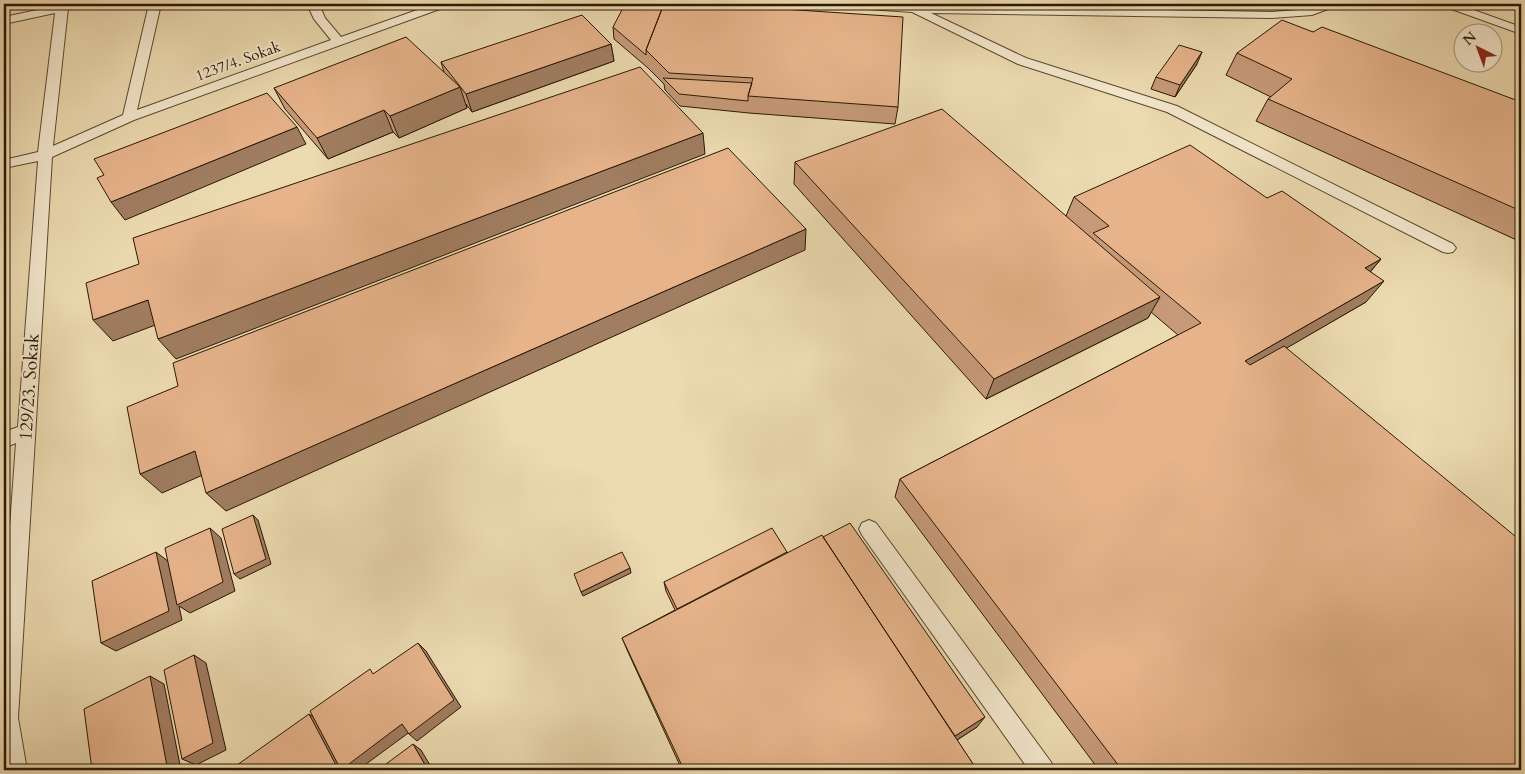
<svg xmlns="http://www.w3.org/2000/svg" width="1525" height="774" viewBox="0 0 1525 774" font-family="Cardo,serif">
  <rect width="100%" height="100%" fill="#ecdab0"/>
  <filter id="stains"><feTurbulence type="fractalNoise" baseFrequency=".004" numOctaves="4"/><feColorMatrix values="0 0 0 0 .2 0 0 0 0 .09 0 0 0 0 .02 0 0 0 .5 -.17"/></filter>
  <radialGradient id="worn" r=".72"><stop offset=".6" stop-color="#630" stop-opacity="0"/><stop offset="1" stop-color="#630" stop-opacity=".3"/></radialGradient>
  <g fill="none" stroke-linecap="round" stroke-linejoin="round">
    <defs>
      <path id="service" d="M56,4H68V8L53,146L123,115L149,4H161L137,110L331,40L314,19L307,4H319L325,18L341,37L434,4H450L448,6L134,120L52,157L18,718L27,770H4V610L16,443L4,448V432L18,427L38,161L4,168V160L38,152L55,13L4,24V17L56,6Z
        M833,4L1272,12L1310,9L1323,4H1338L1336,6L1312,15L1272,18L931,13L1026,58L1177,106L1453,244L1456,248L1453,252L1448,253L1443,252L1167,112L1018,64L912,12L839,7Z
        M1441,4H1457L1521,27V34L1443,6Z
        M869,520L876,523L1051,762L1055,770H1029L862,535L859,529L862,523Z"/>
    </defs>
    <use href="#service" stroke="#5a482e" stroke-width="2"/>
    <use href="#service" fill="#f3e7cc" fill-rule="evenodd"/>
  </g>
  <path fill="#c69a78" stroke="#2a1803" d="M613,27L898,107L895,124L749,113L680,106L665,90L664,84L648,68L614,39Z
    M1313,32L1521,102V242L1256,121L1268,99L1271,97L1226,75L1237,53Z
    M611,44L614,61L472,112L466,104L467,108L399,138L393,132L328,159L285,109L274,88L444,72L441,62Z
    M1197,64L1175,97L1151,89L1156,77Z
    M795,162L1066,216L1074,197L1267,198L1381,259L1371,271L1366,302L1286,348L1521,770H1099L895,497L900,479L1178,335L1151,312L1148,318L986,399L794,184Z
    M787,552L977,727L957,740L977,770H682L628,652L622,638L675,610L666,591L664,582Z"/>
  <path fill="#a17d61" stroke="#2a1803" d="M4,27L9,33L7,47H4Z
    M611,44L614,61L472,112L466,94Z
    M1202,52L1197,64L1175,97L1180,85Z
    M460,87L467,108L399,138L390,116Z
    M384,110L393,132L328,159L317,138Z
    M297,127L306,144L125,220L111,202Z
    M703,133L705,154L176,359L158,339Z
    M806,229L805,250L226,511L206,493Z
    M1381,259L1363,280L1365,268Z
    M1384,281L1366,302L1230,381L1245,361Z
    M1160,297L1148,318L986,399L994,379Z
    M148,300L166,321L113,341L93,320Z
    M195,451L214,470L162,493L140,474Z
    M253,515L258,520L271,564L240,579L234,574Z
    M210,528L221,538L235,591L190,613L179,606L182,620L116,651L101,643L156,552L169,562Z
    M630,568L631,573L583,596L581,592Z
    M418,643L426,651L461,707L417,741L409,734Z
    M194,655L206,663L226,750L196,765L182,759Z
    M150,676L164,684L181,770H158Z
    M309,714L324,724H402L411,731L358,770H333Z
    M985,717L977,727L946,747L952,738Z
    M413,744L421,750L433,770H428Z"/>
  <path fill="#e6b38b" stroke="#2a1803" d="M625,4L663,6L646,50V55L613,27Z
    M664,4H707L903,17L898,107L748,96L753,78L669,73L646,50Z
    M582,15L611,44L466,94L441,62Z
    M1282,20L1313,32L1322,27L1521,102V211L1268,99L1292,79L1237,53Z
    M406,37L460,87L390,116L384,110L317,138L274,88Z
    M1179,45L1202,52L1180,85L1156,77Z
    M640,67L703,133L158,339L148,300L93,320L86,283L139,264L133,238Z
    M663,78L752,83L748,96V101L679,94Z
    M267,93L297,127L111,202L97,178L104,175L94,159Z
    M942,109L1160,297L994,379L795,162Z
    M1190,145L1267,198L1282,191L1381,259L1365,268L1384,281L1245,361L1250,365L1284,346L1521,541V770H1122L900,479L1201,323L1093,233L1109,226L1074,197Z
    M728,148L806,229L206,493L195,451L140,474L127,407L178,386L173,363Z
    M253,515L266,559L234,574L222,529Z
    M850,523L985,717L955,736L823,537Z
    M210,528L223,582L177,605L165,548Z
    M772,528L787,552L677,609L664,582Z
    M822,535L977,770H684L622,638Z
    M156,552L169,611L101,643L92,581Z
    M622,552L630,568L581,592L574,574Z
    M418,643L454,700L409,734L402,724L341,770L310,711L370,669L373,674Z
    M194,655L213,743L182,759L164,670Z
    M150,676L167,766L158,770H92L84,709Z
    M309,714L337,767L333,770H230Z
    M413,744L428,770H378Z"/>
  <g text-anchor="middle" stroke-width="4" stroke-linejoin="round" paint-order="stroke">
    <g font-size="15" fill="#2a1803" stroke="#f3e7cc">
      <text transform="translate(238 61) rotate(-20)" y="5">1237/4. Sokak</text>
    </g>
    <g font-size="18" fill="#2a1803" stroke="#f3e7cc">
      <text transform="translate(29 387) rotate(-86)" y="6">129/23. Sokak</text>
    </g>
  </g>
  <rect width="1525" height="774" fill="none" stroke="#ecdab0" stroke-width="20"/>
  <rect x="5" y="5" width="1515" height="764" fill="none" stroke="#2a1803" stroke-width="2.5"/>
  <rect x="10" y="10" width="1505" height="754" fill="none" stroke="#2a1803"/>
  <g transform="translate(1478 48) rotate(318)"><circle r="24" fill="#f3e7cc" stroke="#a3947c"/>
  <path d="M0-4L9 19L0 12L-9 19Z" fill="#8f2418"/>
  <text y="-8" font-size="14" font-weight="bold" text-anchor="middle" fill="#2a1803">N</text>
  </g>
  <rect width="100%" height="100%" filter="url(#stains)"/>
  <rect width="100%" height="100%" fill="url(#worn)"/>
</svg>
